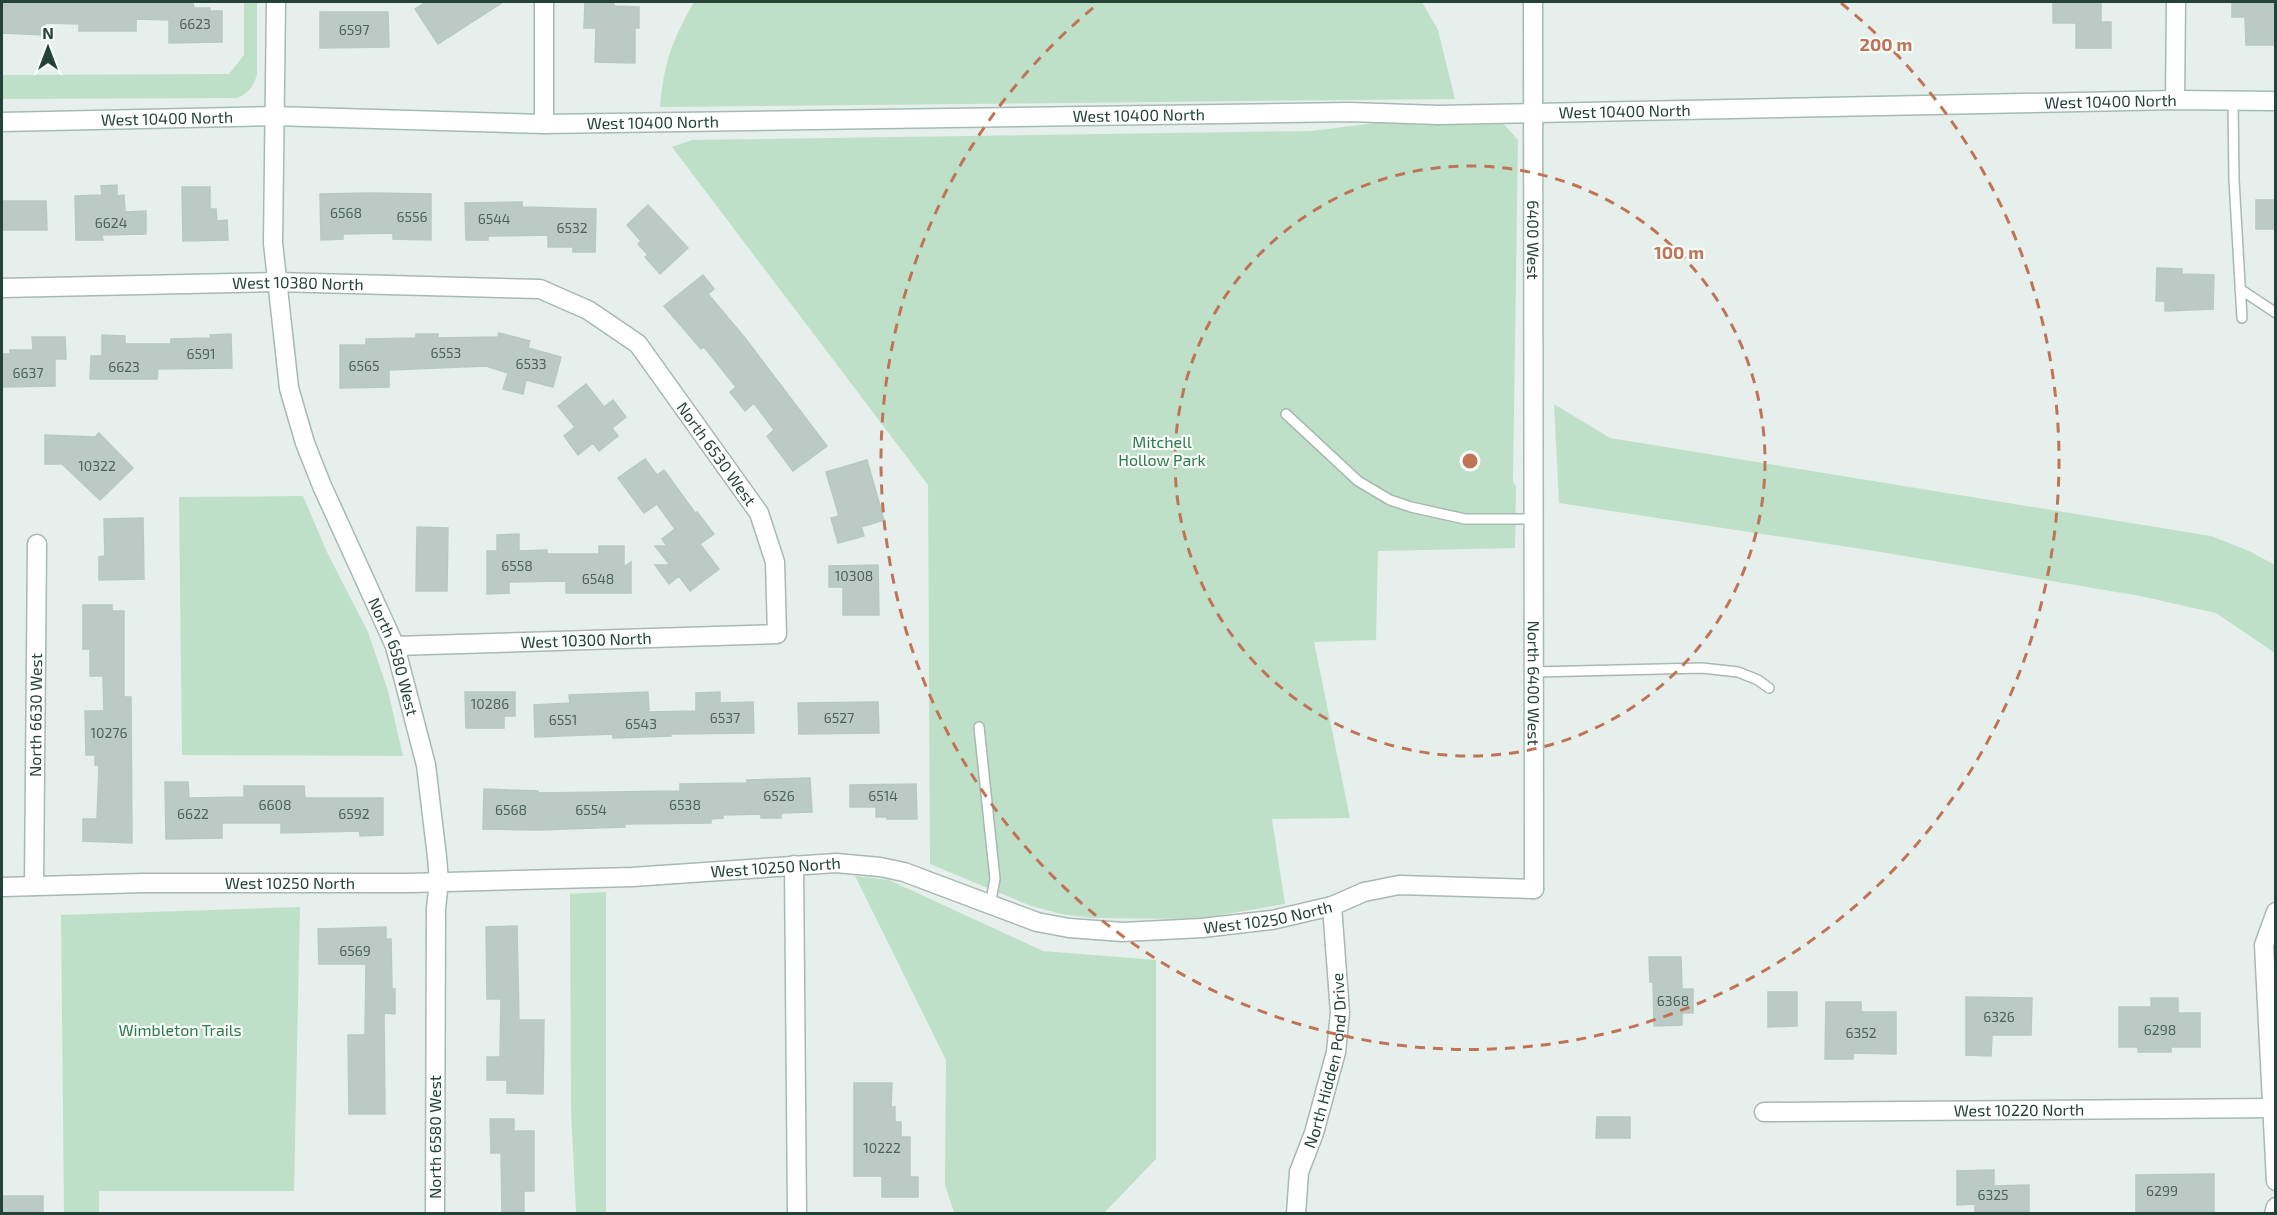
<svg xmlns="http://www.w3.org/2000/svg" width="2277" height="1215" viewBox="0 0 2277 1215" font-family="'Exo 2',sans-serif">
  <rect width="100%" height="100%" fill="#e6efeb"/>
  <path fill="#bfe0c8" d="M244,2H257V74C254,87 249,93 237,98L2,99V75L229,74L244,55Z
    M694,2H1422L1438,30L1455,99L660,107C664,62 672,41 694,2Z
    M1501,121L1518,140L1513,482L1516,486L1515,548L1378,551L1376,640L1314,642L1350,818L1272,819L1285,904L1197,919L1091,918L1061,914L1031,906L930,864L928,485L672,147L692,140L1311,131L1384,122Z
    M1554,404L1610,438L2211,536L2249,551L2275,565V653L2216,613L2140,596L1881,552L1559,503Z
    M303,496L327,552L368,632L388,691L403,756L182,755L179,497Z
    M855,876L889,880L1043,951L1156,960V1159L1104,1213H954L945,1185L946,1060Z
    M606,892V1213H576L571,1110L570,894Z
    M300,907L294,1191H99V1213H64L61,915Z"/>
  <path fill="#bbcac4" stroke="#b8c9c2" stroke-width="1.5" d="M2,2H193L194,8H210V11H222V42L169,43V20L136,19V31H79V24L45,23L44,35L2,33Z
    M426,2H503L438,44L415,9Z
    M585,2H614V6L639,7V28H635V63L595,62L596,28H584Z
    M2053,2H2101V22H2111V48H2076V23H2053Z
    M2232,2H2276V45H2246L2245,17H2232Z
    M320,12H388L389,47L320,48Z
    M117,185V196L124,195L125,212L146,211V234L102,235L103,240H76L75,196L102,195L101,186Z
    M182,187H210V209H216L217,221L227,220L228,240L183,241Z
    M371,193L431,194V240L393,239V233L343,234V239L321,240L320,194Z
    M2256,200H2276V229H2256Z
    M2,201H46L47,230H2Z
    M522,202V207L596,209L595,252H573V247H548V235L488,236V240H466L465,203Z
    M648,205L688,248L660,274L645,257L648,255L638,244L641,241L627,225Z
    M2157,268L2182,269V274L2214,275L2213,309L2165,311V301H2156Z
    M703,275L714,289L708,294L745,338L827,446L793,471L767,436L774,430L754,403L745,411L730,392L736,387L704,347L701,349L664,306Z
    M499,333L530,341L528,348L561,357L553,387L526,380L523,394L503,389L508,373L486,366L389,370V387L340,388V345H366V339L416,338V334H438V338L498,337Z
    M231,334L232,368L158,369L157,379H90L91,356H102V335L125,336V344H171V339L211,338L210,335Z
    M32,337H65L66,359H55V386L2,387V354H10V350H33Z
    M586,384L604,407L613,400L626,417L612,428L618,436L599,451L593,443L578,455L564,436L575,427L558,406Z
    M99,433L133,468L100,500L62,464H45V435L95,437Z
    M645,459L657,475L664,470L696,514L697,512L714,534L700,544L719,569L690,591L679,576L669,584L655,565H670L655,546H667L662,539L675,529L657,504L644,513L618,478Z
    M867,460L884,520L861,527L864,536L838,543L831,518L839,516L826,472Z
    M143,518L144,579L99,580V557L105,556L104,519Z
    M417,527L448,528L447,591H416Z
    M519,534V551L547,550V554H599V546H624V567L631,562V593H566V581L509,582V593L487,594V551H497V535Z
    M878,565L879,615H843V587H829V566Z
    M83,605H112V611H124V697H131L132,843L83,841V819H97L99,765H95V755H86L85,711H104L103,676H90V649H83Z
    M465,692H515V716H504V728H466Z
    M648,692L649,712L696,711V693L720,692V703L753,702L754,733L670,734L671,736L613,738V734L535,737L534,705L570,703L569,695Z
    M878,702L879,733L799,734L798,703Z
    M810,778L812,812L781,813V818H761V814L723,815V818L711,819V823L625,824V827L537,830L483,829L484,789L538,791V793L680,791V784L747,783V780Z
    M165,782H188L189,798L244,797V786H304L305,798H383V835L360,836L359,831L281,833V823H222V838L166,839Z
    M916,784L917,819H887V817H876V807H850V785Z
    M517,926L519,1020H544L543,1094L507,1093V1080H487V1057H500L501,999H487L486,927Z
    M386,927V939H391L392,989H395V1014L384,1013L385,1114H349L348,1035H365L366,964H319L318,929Z
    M1649,957H1681L1682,989H1693V1013H1682V1025L1654,1026L1653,982H1650Z
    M1768,992H1797V1026L1768,1027Z
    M1966,997L2032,998L2031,1035H1992L1991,1056L1966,1055Z
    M2151,998H2178V1013H2200V1047H2171V1052H2138V1047H2119V1007H2151Z
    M1826,1002H1861V1012H1896V1054L1853,1053V1059H1825Z
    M854,1083H892L891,1107H895V1122H901V1137H910V1177H918V1197H882V1176H854Z
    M1597,1117H1630V1138H1596Z
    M490,1119H514V1131H534V1191H524V1214H502L501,1153H491Z
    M1994,1170V1186L2029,1185V1214H1975V1204L1957,1205V1171Z
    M2214,1174V1214H2136V1175Z
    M2,1196H43V1214H2Z"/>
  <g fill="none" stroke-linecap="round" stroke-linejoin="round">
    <defs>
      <path id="lane" d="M2233,101L2234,180L2242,318
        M2240,289L2276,313
        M1286,414L1358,481L1390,500L1411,507L1465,519H1533
        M1534,672L1702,668L1738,672L1758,680L1769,688
        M979,727L995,879L990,905"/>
      <g id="street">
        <path id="s1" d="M276,2L273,243L289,388L305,443L322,486L395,646L426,765L437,857L439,882L436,908L435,1214"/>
        <path d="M544,2V124"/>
        <path d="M2175,100L2176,2"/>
        <path id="s2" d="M2,288L277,282L540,289L588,310L638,344L759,513L775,562L777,634L395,646"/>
        <path d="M794,865L797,1214"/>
        <path id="s3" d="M34,886L37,544"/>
        <path id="s4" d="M2,887L144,883H411L632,877L836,863L880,867L904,872L1037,922L1069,928L1123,932L1202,928L1272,920L1332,906L1364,892L1399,885L1534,889"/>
        <path d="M2276,912L2264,945L2276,1181"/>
        <path id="s5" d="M1764,1112L2276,1108"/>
        <path id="s6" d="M1296,1214L1299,1172L1314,1133L1336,1052L1340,1013L1332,906"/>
        <path d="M2274,1214L2276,1207"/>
      </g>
      <g id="secondary">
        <path id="s7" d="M1533,2L1534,889"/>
        <path id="s8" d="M2,122L274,116L544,124L1349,112L1439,115L2175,100L2276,101"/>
      </g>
    </defs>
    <use href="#lane" stroke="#a8b8b2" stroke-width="12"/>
    <use href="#street" stroke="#a8b8b2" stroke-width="21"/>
    <use href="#secondary" stroke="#a4bbb3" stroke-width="21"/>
    <use href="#lane" stroke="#fff" stroke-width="9"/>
    <use href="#street" stroke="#fff" stroke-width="18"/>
    <use href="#secondary" stroke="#fff" stroke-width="18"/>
  </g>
  <g fill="none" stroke="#c07456" stroke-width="3" stroke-dasharray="10 8">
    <circle cx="1470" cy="461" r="295"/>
    <path d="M1841 3A589 589 0 1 1 1099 3"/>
  </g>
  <g text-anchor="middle" stroke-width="4.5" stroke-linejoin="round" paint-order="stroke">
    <g font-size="14" fill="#4a645c">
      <text x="195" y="29">6623</text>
      <text x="354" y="35">6597</text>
      <text x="346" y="218">6568</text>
      <text x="412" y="222">6556</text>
      <text x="494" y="224">6544</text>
      <text x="111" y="228">6624</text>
      <text x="572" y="233">6532</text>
      <text x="446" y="358">6553</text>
      <text x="201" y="359">6591</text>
      <text x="531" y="369">6533</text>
      <text x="364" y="371">6565</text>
      <text x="124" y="372">6623</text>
      <text x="28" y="378">6637</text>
      <text x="97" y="471">10322</text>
      <text x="517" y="571">6558</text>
      <text x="854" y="581">10308</text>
      <text x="598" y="584">6548</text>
      <text x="490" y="709">10286</text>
      <text x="725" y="723">6537</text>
      <text x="839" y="723">6527</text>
      <text x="563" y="725">6551</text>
      <text x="641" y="729">6543</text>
      <text x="109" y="738">10276</text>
      <text x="779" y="801">6526</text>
      <text x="883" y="801">6514</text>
      <text x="275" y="810">6608</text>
      <text x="685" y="810">6538</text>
      <text x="511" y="815">6568</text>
      <text x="591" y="815">6554</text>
      <text x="193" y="819">6622</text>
      <text x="354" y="819">6592</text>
      <text x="355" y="956">6569</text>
      <text x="1673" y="1006">6368</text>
      <text x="1999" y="1022">6326</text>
      <text x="2160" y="1035">6298</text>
      <text x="1861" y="1038">6352</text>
      <text x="882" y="1153">10222</text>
      <text x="2162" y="1196">6299</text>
      <text x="1993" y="1200">6325</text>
    </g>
    <g font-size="16" fill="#24423a" stroke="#f7fbf9">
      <text dy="6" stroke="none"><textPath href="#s8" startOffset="2109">West 10400 North</textPath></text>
      <text dy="6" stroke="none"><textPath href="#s8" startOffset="1623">West 10400 North</textPath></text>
      <text dy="6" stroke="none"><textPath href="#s8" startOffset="1137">West 10400 North</textPath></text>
      <text dy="6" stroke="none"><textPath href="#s8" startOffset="165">West 10400 North</textPath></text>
      <text dy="6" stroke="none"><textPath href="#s8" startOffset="651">West 10400 North</textPath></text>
      <text dy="6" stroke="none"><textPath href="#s7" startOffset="238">6400 West</textPath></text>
      <text dy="6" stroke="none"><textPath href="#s2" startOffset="296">West 10380 North</textPath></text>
      <text dy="6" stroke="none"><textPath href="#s2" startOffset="786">North 6530 West</textPath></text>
      <text transform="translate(586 640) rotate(-2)" y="6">West 10300 North</text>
      <text dy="6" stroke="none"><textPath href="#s1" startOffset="676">North 6580 West</textPath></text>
      <text dy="6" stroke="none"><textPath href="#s7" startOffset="681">North 6400 West</textPath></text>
      <text dy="6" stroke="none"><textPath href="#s3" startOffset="171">North 6630 West</textPath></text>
      <text dy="6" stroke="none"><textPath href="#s4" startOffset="774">West 10250 North</textPath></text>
      <text dy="6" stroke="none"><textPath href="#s4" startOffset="288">West 10250 North</textPath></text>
      <text dy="6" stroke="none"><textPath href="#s4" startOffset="1278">West 10250 North</textPath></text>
      <text dy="6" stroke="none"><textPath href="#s6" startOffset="158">North Hidden Pond Drive</textPath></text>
      <text dy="6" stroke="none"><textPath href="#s5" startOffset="255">West 10220 North</textPath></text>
      <text transform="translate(435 1137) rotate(-90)" y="6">North 6580 West</text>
    </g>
    <g font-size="16" fill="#2d7a4b" stroke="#f7fbf9">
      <text x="1162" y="448">Mitchell<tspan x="1162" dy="18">Hollow Park</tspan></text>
      <text x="180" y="1036">Wimbleton Trails</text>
    </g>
  </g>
  <circle cx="1470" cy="461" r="9" fill="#c07456" stroke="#f7fbf9" stroke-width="3"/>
  <g font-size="18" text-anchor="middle" font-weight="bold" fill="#c07456" stroke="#f7fbf9" stroke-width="4.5" stroke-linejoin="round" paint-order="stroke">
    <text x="1886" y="51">200 m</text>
    <text x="1679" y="259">100 m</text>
  </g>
  <rect width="2277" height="1215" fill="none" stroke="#24423a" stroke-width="6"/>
  <g transform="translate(48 48)" stroke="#f7fbf9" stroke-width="4.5" paint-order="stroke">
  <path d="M0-4.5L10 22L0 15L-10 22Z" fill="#24423a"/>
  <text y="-9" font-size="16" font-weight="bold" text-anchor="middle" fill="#24423a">N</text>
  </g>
</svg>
